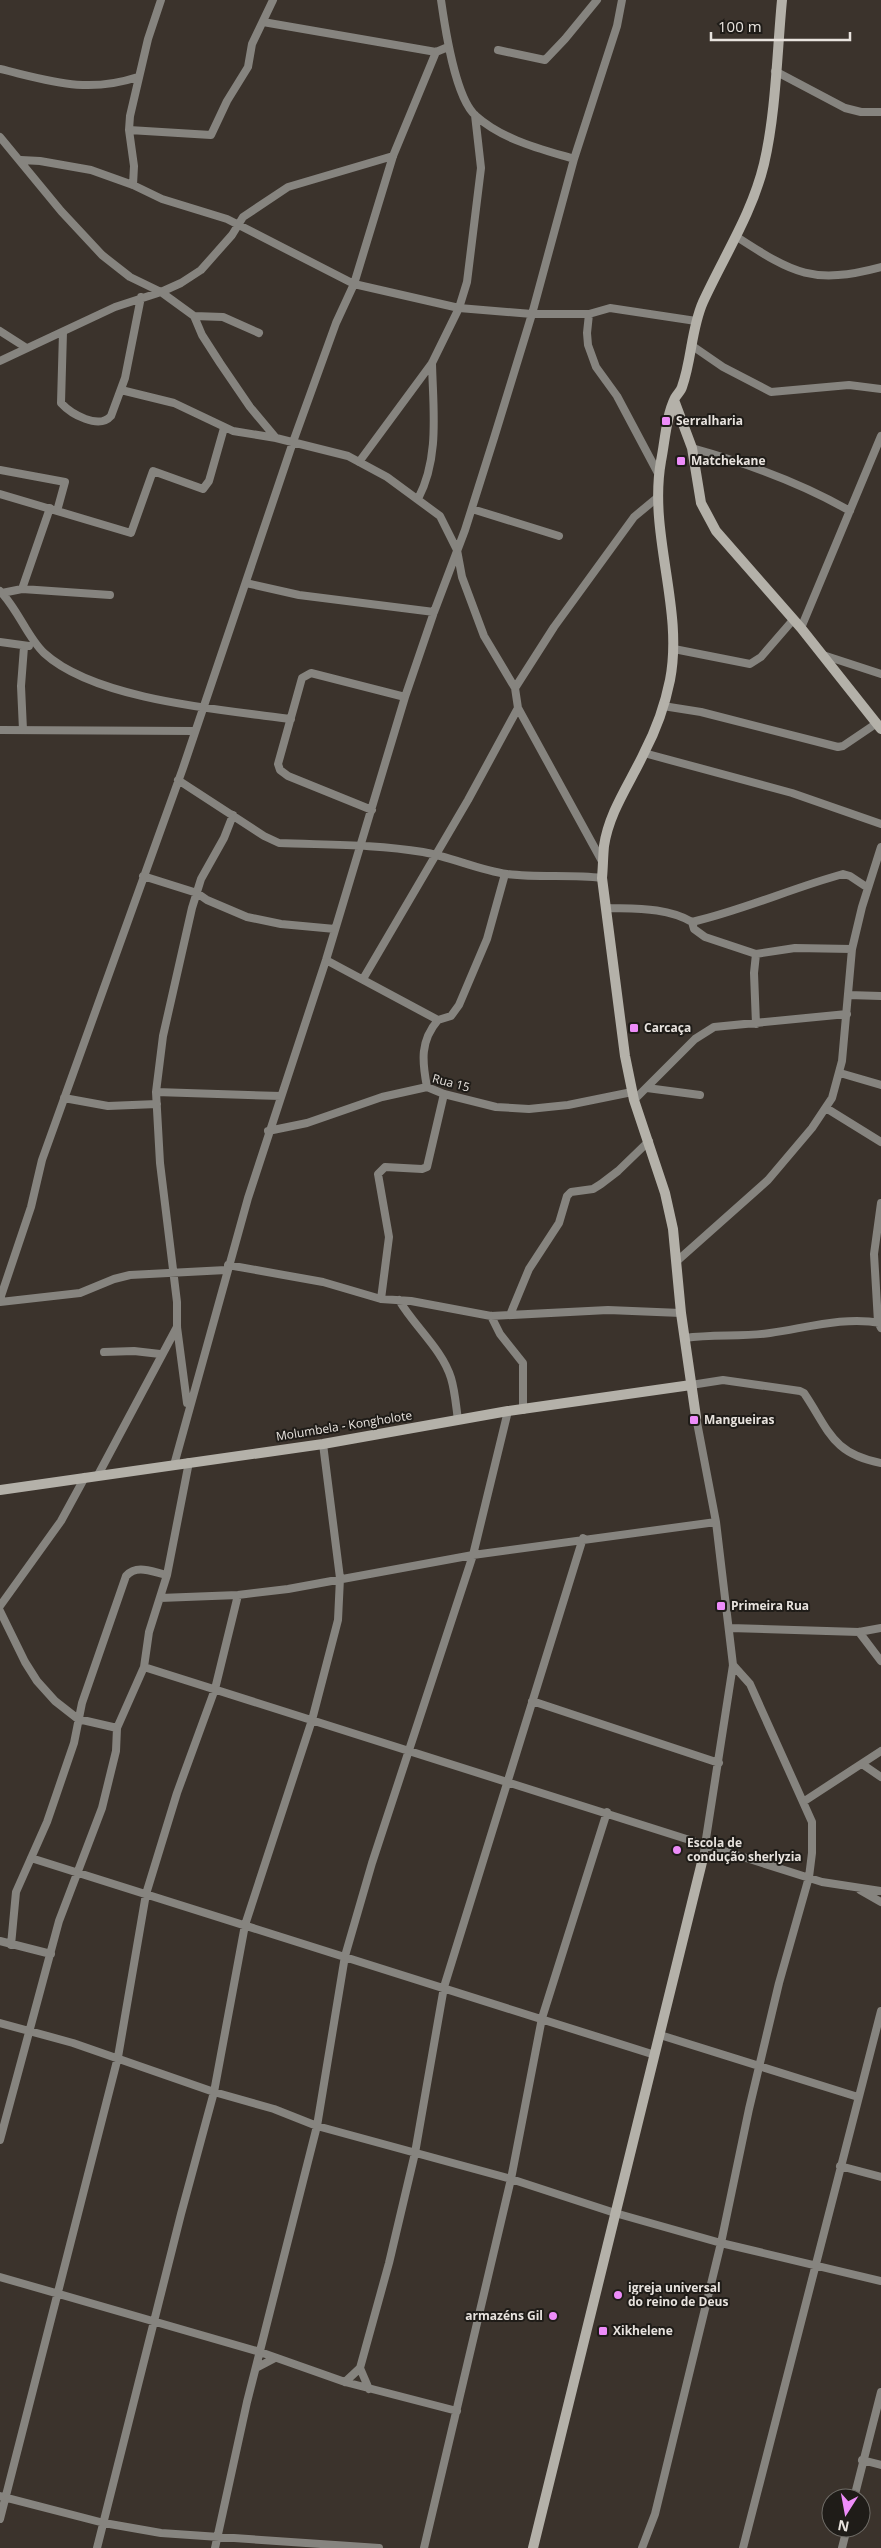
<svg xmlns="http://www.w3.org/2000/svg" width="881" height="2548" viewBox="0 0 881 2548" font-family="'Open Sans',sans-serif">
  <rect width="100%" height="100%" fill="#3b332c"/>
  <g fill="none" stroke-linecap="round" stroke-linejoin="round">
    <path stroke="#86847f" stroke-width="8" d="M441,0C445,28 455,98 476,116C503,140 541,149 574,159
      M263,22L436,52L448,47
      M498,50L545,60L565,39L597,0
      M0,69C51,81 86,94 138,77
      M775,71L845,108L861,112H881
      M129,130L211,135L227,101L248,67L252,44L273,0
      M0,137L61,211L102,255L130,277L161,292L194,316L202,335L220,363L250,407L276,438L348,456L387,477L440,516L457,550L462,577L484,636L515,688L518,708L603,863
      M21,160L40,161L91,170L133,185L162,199L227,219L354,284L459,308L532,314H589L610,308L696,321
      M133,185L134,166L129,130L130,116L148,39L161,0
      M737,237C794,274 813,285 881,267
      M589,314L587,333L588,345L596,367L617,396L659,475
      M194,316L223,317L259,333
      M0,331L25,347
      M63,332L61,403C71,414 99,430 111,416L125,378L141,297
      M691,345L723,367L771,392L849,385L881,389
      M0,361L115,307L161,292L181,283L201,270L232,235L243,217L288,187L393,156
      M121,390L174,403L233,431L276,438
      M692,448C746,463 801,483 850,511
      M359,462L432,363L459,308L467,282L481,168L475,115
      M0,470L65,482L57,511
      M0,494L131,533L153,471L203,489L209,481L224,428
      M418,499C440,457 433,409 432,363
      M472,509L559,536
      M246,583L299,595L434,612
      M22,589L50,508
      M0,591C18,609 27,637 44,653C95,700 223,710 291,719
      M2,593L22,589L110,595
      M801,628L881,436
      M0,642L29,646
      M674,649L750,664L761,657L793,620
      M823,655L881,674
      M515,688L554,627L634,517L658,497
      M663,706L701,712L838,747L843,746L877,723
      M0,730L195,731
      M23,730L21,686L24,647
      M644,753L792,793L881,824
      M178,780L264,836L279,843C327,845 375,844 423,852C451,857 479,870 507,874C539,878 571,874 602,878
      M372,810L288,776L280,770L278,764L302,678L311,673L405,697
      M143,876L197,893L207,900L247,917L281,924L335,929
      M607,908C635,909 666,907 692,922C744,910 792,888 843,874L850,876L868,888
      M692,922L694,929L705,937L756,954L795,948L852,949
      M326,960L438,1020L451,1016L459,1005L487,939L505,874
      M363,979L468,800L518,708
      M848,995L881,996
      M756,1024L754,973L756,954
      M840,1073L881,1085
      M427,1087C422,1061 420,1041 438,1020
      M647,1088L700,1095
      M156,1092L281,1096
      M64,1098L108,1106L157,1104
      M634,1100L695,1039L714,1027L847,1014
      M826,1108L881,1142
      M268,1131L307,1123L382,1097L427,1087L444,1094L496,1107L529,1109L568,1105L632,1092
      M881,1203L874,1254L878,1322L881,1328
      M677,1261L768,1180L812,1128L832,1098L842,1061L852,949L862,907L881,847
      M228,1265L323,1282L381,1299L411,1301L491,1316L608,1310L681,1313
      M0,1299L31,1207L42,1160L183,768L293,442L336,323L354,284L393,156L436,52
      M381,1299L389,1237L378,1174L385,1167L422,1169L427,1167L444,1094
      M399,1300C414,1326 442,1349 451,1378C455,1391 456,1406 458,1420
      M0,1302L80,1293L114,1279L130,1275L226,1270
      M510,1315L529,1269L559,1223L567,1196L571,1192L593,1189L601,1184L618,1171L649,1141
      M491,1316L500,1334L523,1363V1410
      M685,1338C713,1334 742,1337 770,1333C806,1328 844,1316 881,1323
      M104,1352L134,1351L160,1354
      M691,1385L723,1380L800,1391L804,1393C829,1430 832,1454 881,1463
      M187,1403L177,1327V1302L160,1163L156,1092L163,1036L192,908L201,879L224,838L233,815
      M696,1417L716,1522L733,1665L703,1858
      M174,1465L248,1198L326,960L405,697L434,612L465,530L494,438L532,314L574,159L617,26L622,0
      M98,1475L177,1327
      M160,1598L238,1595L288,1589L473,1555L716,1522
      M0,1606L61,1521L85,1477
      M0,1611L25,1662L37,1681L55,1701L78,1719L117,1728
      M730,1628L859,1632L881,1628
      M859,1632L881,1661
      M144,1667L822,1882L881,1891
      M532,1701L719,1763
      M862,1764L881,1777
      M803,1802L881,1751
      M31,1858L655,2055
      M860,1890L881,1902
      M0,1941L51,1954
      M11,1945L16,1892L47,1822L74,1743L82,1703L126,1576C137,1564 152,1572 167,1575
      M0,2023L73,2043L214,2092L274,2109L317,2126L511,2179L615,2213L721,2243L881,2281
      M660,2035L858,2097
      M0,2140L59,1921L102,1808L116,1751L117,1728L144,1667L149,1632L167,1575L189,1462
      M840,2166L881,2177
      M0,2277L260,2352L345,2382L457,2411
      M256,2368L275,2358
      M360,2368L369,2389
      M345,2382L360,2368L389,2263L415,2153L444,1987L583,1538
      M862,2460L881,2465
      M0,2496L104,2523L161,2533L379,2548
      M854,2498L881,2392
      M0,2519L118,2057L146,1894L177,1793L215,1689L238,1595
      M97,2548L181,2214L214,2092L245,1925L312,1720L338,1620L340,1578L323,1444
      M215,2548L247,2402L317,2126L345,1956L372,1863L473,1555L508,1411
      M424,2548L511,2179L542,2018L607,1812
      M642,2548L655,2514L721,2243L749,2109L779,1983L809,1877L812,1853V1822L758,1702L750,1684L733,1665
      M743,2548L881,2011
      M842,2548L847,2528"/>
    <path stroke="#b4b1a9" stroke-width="10" d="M674,400L692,448L701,503L716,531L801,628L881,729
      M696,1417L681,1313L673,1229L665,1193L634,1100L625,1056L602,878C603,867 603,856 604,846C609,812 630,783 644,753C656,730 665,705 670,680C684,608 648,534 661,461C665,442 666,416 675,398C677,394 681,391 682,387C692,359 691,329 703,302C724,256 752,214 764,164C776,113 777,52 782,0
      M0,1490L323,1444L508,1411L691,1385
      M533,2548L703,1858"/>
  </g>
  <g fill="#ed8cf9" stroke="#1f1c18" stroke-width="2">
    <rect x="661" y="416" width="10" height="10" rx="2.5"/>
    <rect x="676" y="456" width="10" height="10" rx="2.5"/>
    <rect x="629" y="1023" width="10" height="10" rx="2.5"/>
    <rect x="689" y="1415" width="10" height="10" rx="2.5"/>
    <rect x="716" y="1601" width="10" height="10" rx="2.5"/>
    <circle cx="677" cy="1850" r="5"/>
    <circle cx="618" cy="2295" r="5"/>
    <circle cx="553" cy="2316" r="5"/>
    <rect x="598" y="2326" width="10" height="10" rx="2.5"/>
  </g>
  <g text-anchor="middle" stroke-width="4" stroke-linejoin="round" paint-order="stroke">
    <g font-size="12" font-weight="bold" fill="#e8e3de" stroke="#1f1c18" text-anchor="start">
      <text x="676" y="425">Serralharia</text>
      <text x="691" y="465">Matchekane</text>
      <text x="644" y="1032">Carcaça</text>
      <text x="704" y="1424">Mangueiras</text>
      <text x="731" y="1610">Primeira Rua</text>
      <text x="687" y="1847">Escola de<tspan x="687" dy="14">condução sherlyzia</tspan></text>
      <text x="628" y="2292">igreja universal<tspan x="628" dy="14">do reino de Deus</tspan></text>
      <text x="543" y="2320" text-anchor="end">armazéns Gil</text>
      <text x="613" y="2335">Xikhelene</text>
    </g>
    <g font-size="12" fill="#e8e3de" stroke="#1f1c18">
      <text transform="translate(451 1083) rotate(15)" y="4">Rua 15</text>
      <text transform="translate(344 1426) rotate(-9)" y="4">Molumbela - Kongholote</text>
    </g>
  </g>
  <g transform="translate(846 2513) rotate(191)"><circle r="24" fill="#1f1c18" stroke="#6f6c67"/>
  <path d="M0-4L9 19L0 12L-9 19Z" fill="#ed8cf9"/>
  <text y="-8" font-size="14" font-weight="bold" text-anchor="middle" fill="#e8e3de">N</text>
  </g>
  <path d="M711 32v8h139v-8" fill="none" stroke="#e8e3de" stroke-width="2.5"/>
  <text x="718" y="32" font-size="15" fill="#e8e3de" stroke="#1f1c18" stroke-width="4" paint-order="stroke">100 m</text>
</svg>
